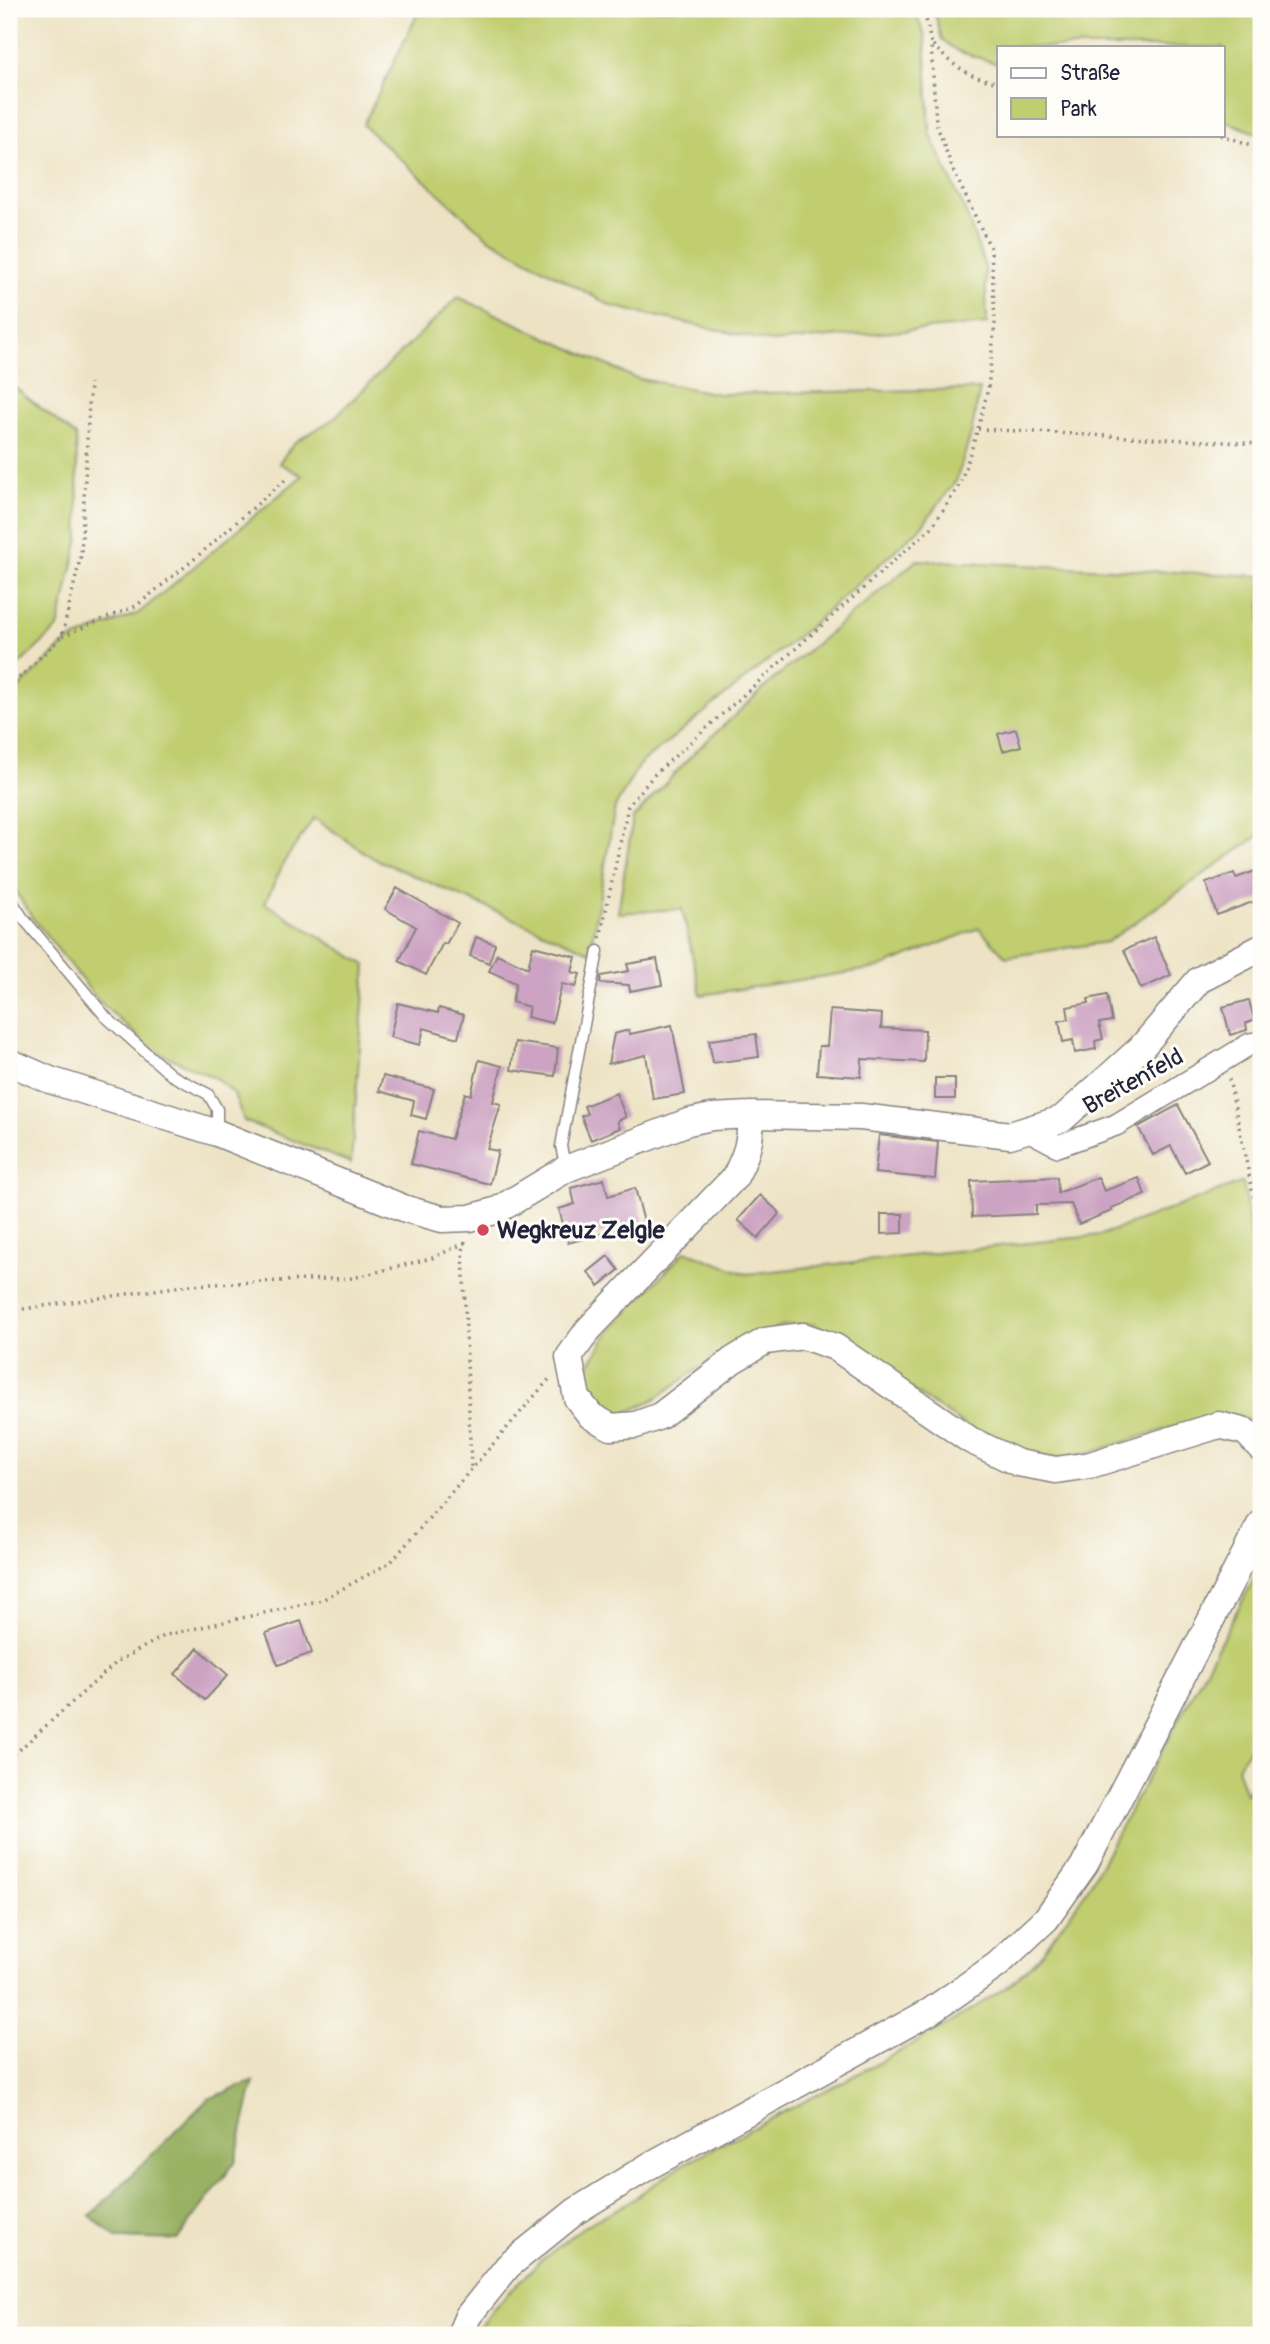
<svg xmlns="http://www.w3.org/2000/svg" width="1270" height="2344" viewBox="0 0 1270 2344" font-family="Pangolin,sans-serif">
  <rect width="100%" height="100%" fill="#fdfcf7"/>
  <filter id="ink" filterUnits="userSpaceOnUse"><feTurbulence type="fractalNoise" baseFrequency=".0143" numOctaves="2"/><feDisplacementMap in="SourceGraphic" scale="14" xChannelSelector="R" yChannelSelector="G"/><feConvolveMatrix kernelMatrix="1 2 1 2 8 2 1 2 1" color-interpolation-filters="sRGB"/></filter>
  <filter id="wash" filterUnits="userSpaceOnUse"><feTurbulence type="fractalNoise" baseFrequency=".00686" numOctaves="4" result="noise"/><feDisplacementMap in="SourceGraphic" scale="28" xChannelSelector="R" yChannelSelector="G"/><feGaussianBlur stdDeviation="1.57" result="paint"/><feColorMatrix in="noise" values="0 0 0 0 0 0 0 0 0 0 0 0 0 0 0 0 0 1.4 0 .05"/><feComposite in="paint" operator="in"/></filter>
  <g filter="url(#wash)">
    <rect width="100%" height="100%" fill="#ede3c4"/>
    <path fill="#c0ce70" stroke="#717856" stroke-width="2" d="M420,9H914L925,36L930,133L966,213L985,267L987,324L771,342L611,306L488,238L363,125Z
      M934,9H1261V135L1223,120V47H999V64L960,52L942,40Z
      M458,297L635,378L719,394L980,389L971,434L956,481L921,527L807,629L639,765L615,807L590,952L373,858L314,818L284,862L265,903L366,965L351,1163L244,1121L234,1094L217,1079L151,1049L97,999L32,917L9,881V697L68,641L139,613L302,476L279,463L294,443L333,419Z
      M9,383L76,436L79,538L58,628L9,674Z
      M917,560L1261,576V834L1107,942L1006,957L979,928L878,968L701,995L682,909L618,913L633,818L696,751L774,679Z
      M1243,1182L1254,1259L1261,1271V1426L1239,1416L1206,1417L1089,1453L1052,1458L1026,1455L989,1442L814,1324L782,1326L717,1356L655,1399L626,1413L606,1412L593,1405L582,1377L608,1333L685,1251L746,1274L1101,1235Z
      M1261,1566V1729L1237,1768L1246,1794L1261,1767V2335H475L495,2307L540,2261L583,2227L627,2203L683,2164L871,2067L955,2020L1011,1984L1041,1954L1087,1890Z"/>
    <path fill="#98b162" stroke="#5d6a4e" stroke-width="2" d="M254,2081L235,2162L177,2240L116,2238L90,2216L208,2099Z"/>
    <g id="blocks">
      <path fill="#cca3c2" d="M1016,729L1021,746L1003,751L998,734Z
        M1261,869V899L1217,915L1206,883L1234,873L1236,878Z
        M397,888L458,923L446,944L443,943L426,975L399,961L416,927L385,909Z
        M476,937L495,944L489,963L470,956Z
        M1154,937L1171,975L1141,989L1124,950Z
        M533,946L576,957L572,972L580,974L576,987L562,984L552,1023L527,1017L529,1007L512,1002L516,983L489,971L497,954L528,968Z
        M657,959L662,985L630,991L629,985L600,983L601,976L629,971L627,964Z
        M1107,995L1112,1021L1099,1023L1103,1039L1095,1041L1096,1049L1075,1053L1073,1040L1063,1042L1059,1021L1069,1019L1067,1007L1089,1003L1088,999Z
        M1249,1000L1254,1020L1246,1023L1247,1030L1230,1035L1223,1007Z
        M398,1003L438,1013L439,1008L464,1015L458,1038L424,1028L420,1045L390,1037Z
        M830,1010L882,1014L881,1028L925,1030L924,1062L862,1059L861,1077L817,1074L819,1046H827Z
        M672,1025L685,1094L653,1099L646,1055L608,1064L614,1034L629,1030L630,1034Z
        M756,1034L759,1057L713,1063L709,1040Z
        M515,1042L558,1048L555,1076L511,1070Z
        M479,1060L502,1066L493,1102L501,1104L487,1149L498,1151L490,1184L411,1164L419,1131L451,1139L465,1093L471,1095Z
        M383,1076L434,1089L426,1119L411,1115L414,1101L379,1091Z
        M935,1078H955V1099H935Z
        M616,1093L626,1117L617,1121L620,1128L591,1140L581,1116L587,1114L584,1106Z
        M1178,1105L1208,1161L1185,1173L1171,1146L1153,1155L1138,1127Z
        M879,1135L938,1142L935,1179L875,1173Z
        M1057,1177L1058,1193L1098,1177L1104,1191L1139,1178L1145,1195L1111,1208L1112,1211L1079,1224L1071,1204L1036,1205V1214L972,1217L971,1181Z
        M604,1179L608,1196L635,1188L644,1222L568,1243L559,1209L575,1204L571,1188Z
        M760,1195L780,1213L758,1238L738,1220Z
        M881,1214H903V1233L881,1234Z
        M608,1256L619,1270L599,1286L588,1272Z
        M301,1621L312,1653L278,1665L266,1633Z
        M198,1648L228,1675L205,1700L175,1674Z"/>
    </g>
  </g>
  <g filter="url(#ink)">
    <use href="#blocks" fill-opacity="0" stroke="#888280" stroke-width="2"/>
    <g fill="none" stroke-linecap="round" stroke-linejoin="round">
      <defs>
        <path id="service" d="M9,897L23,918L106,1017L171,1075L208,1094L217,1109V1133
          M566,1169L561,1146L598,951"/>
        <path id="minor" d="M1028,1130L1058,1146L1116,1125L1250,1044L1261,1042"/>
        <path id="tertiary" d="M9,1062L50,1080L217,1133L406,1209L442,1219L470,1218L498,1210L566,1169L688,1122L712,1117L750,1115L861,1117L1010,1135L1062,1119L1141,1048L1199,980L1261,948
          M750,1115C752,1139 746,1156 735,1177L588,1330L569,1357L577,1398L591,1416L611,1427L636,1425L660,1416L733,1360L765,1341L803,1336L835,1347L970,1440L1018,1463L1056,1470L1090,1465L1219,1425L1246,1432L1261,1448
          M460,2335L468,2316L508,2266L576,2211L649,2166L931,2011L997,1965L1046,1919L1085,1864L1261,1523"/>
      </defs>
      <use href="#service" stroke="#888280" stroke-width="13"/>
      <use href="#minor" stroke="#888280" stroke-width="24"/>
      <use href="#tertiary" stroke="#888280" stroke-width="29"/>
      <path stroke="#888280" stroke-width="3.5" stroke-dasharray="2 5" stroke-linecap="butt" d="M933,45C953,67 970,77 999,83
        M1221,135L1261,148
        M978,429L1261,444
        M62,636L136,606L192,561L286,479
        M9,688L62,636L81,555L90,383
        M600,938L628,806L655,774L932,527L960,484L978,429L988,389L995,323L991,249L953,170L936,123L931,43L924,9
        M1229,1079L1261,1232
        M465,1241L463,1251L471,1468
        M9,1311L189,1285L353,1278L432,1258L465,1243
        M9,1759L118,1661L166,1635L322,1600L391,1562L551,1377"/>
      <use href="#service" stroke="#fff" stroke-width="10"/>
      <use href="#minor" stroke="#fff" stroke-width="21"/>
      <use href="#tertiary" stroke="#fff" stroke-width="26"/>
    </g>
  </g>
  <circle fill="#d1495b" stroke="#fdfcf7" stroke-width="2.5" cx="483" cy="1230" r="7"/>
  <g text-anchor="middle" stroke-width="6" stroke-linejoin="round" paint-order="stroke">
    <g font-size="24" fill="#22223b" stroke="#fdfcf7">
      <text transform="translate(1133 1081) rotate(-29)" y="8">Breitenfeld</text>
    </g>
    <g font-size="24" font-weight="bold" fill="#22223b" stroke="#fdfcf7" text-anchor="start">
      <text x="497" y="1238">Wegkreuz Zelgle</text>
    </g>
  </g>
  <rect width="1270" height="2344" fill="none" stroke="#fdfcf7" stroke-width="35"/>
  <rect x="997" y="46" width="228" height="91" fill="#fdfcf7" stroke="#a5a5ac" stroke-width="2"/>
  <rect x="1011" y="68" width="35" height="10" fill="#ffffff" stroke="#a5a5ac" stroke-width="2"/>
  <text x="1060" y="80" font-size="21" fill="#22223b">Straße</text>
  <rect x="1011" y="98" width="35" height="21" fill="#c0ce70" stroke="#a5a5ac" stroke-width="2"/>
  <text x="1060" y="116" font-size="21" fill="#22223b">Park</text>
</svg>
